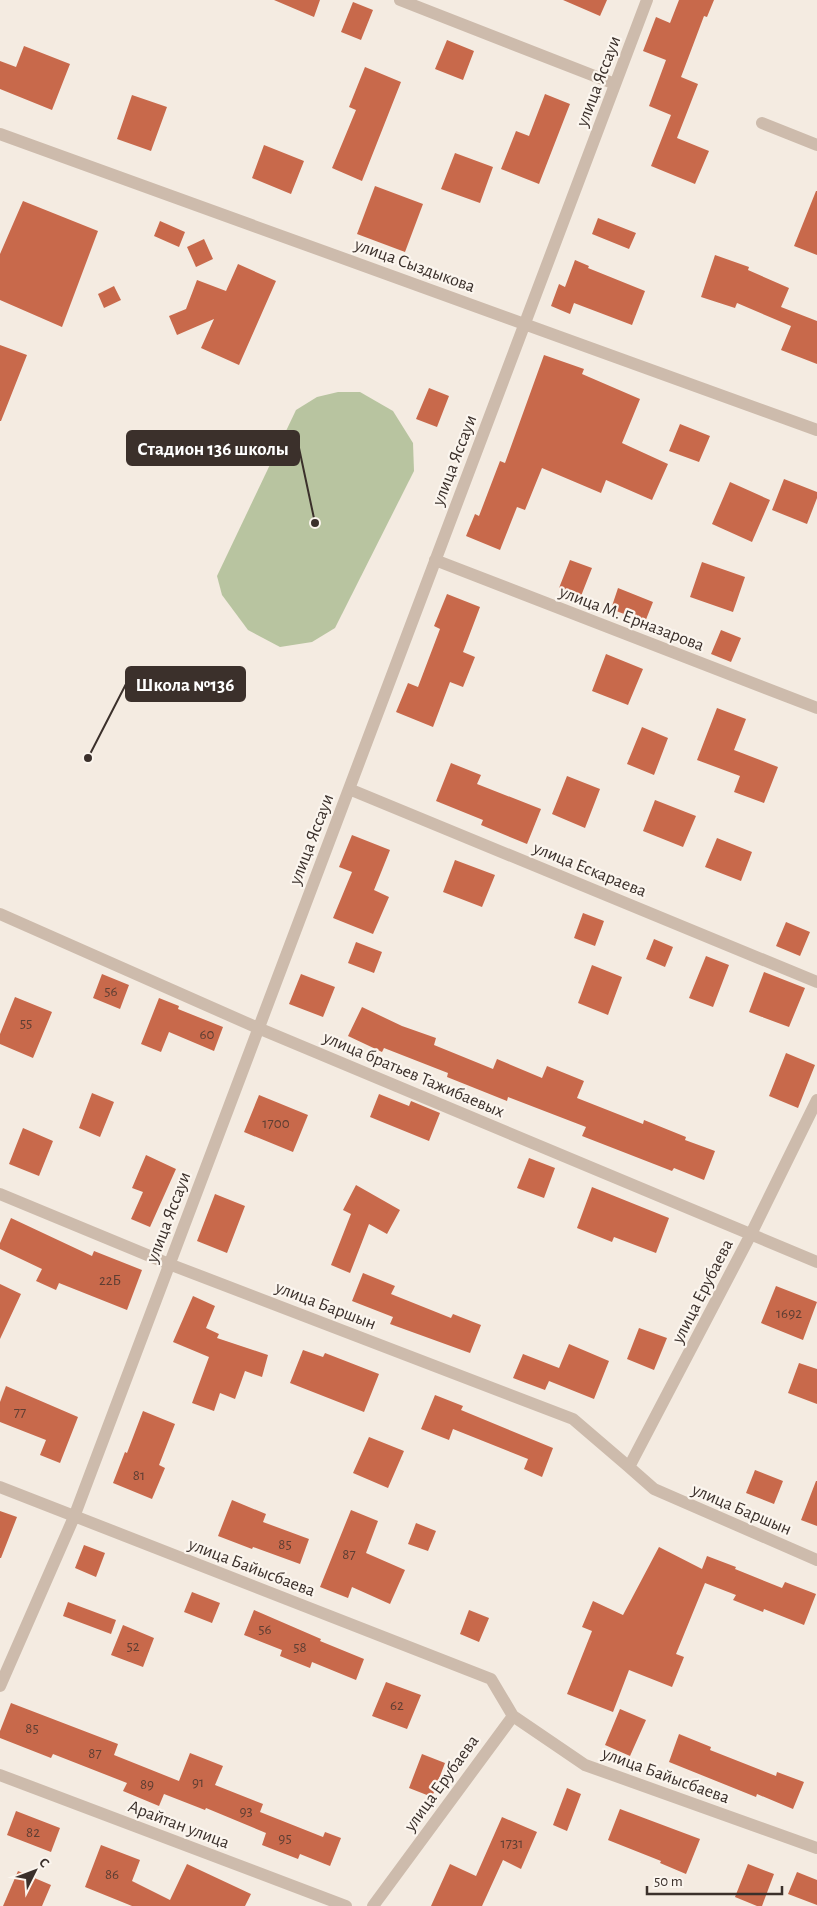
<svg xmlns="http://www.w3.org/2000/svg" width="817" height="1906" viewBox="0 0 817 1906" font-family="'Alegreya Sans',sans-serif">
  <rect width="100%" height="100%" fill="#f4ebe1"/>
  <path fill="#b8c4a0" d="M338,392H360L393,411L413,443L414,471L335,628L312,642L280,647L248,630L222,595L217,576L296,410L317,397Z"/>
  <path fill="#c8694b" d="M274,0H320L314,17Z
    M563,0H607L600,16Z
    M679,0H714L707,17L704,16L681,77L698,84L677,138L709,151L695,184L651,166L671,115L649,106L666,60L643,51L656,17L670,23Z
    M353,2L373,10L361,40L341,32Z
    M447,40L474,51L463,80L435,69Z
    M24,46L70,64L52,110L0,89V61L16,67Z
    M365,67L401,82L362,181L332,168L356,110L349,107Z
    M545,94L570,104L539,184L501,169L516,131L529,136Z
    M132,95L167,107L151,151L117,139Z
    M264,145L304,161L291,194L252,178Z
    M455,153L493,167L480,203L441,189Z
    M375,186L423,204L405,252L357,234Z
    M816,191H817V255L794,246Z
    M23,201L98,231L62,327L0,300V254Z
    M598,218L636,233L629,249L592,234Z
    M160,221L185,232L179,247L154,236Z
    M204,239L213,259L196,267L187,247Z
    M715,255L749,267L748,270L789,288L781,307L817,321V364L781,350L791,326L737,303L735,308L701,297Z
    M575,260L589,266L588,268L645,291L632,325L574,303L570,314L551,306L559,284L565,287Z
    M238,264L276,281L239,365L201,348L214,319L177,335L169,316L186,309L197,280L226,291Z
    M114,286L121,300L104,308L98,294Z
    M0,345L27,355L1,421H0Z
    M544,355L584,369L582,374L640,399L622,443L668,464L652,500L606,480L601,493L542,468L525,510L517,507L500,550L466,536L475,514L479,516L500,461L505,463Z
    M429,388L449,396L437,427L416,419Z
    M680,424L710,436L699,462L669,451Z
    M784,479L817,492V498L807,524L772,510Z
    M730,482L770,500L752,542L712,524Z
    M570,560L592,568L581,596L559,588Z
    M702,562L745,577L733,612L690,597Z
    M618,588L653,602L645,622L611,609Z
    M447,594L480,607L463,652L475,657L463,687L450,682L433,727L396,712L408,683L418,687L440,629L434,626Z
    M721,630L741,638L731,662L711,654Z
    M606,654L643,669L628,705L592,691Z
    M717,708L746,719L734,750L778,767L764,803L734,792L740,776L697,760Z
    M642,727L668,738L654,775L627,764Z
    M451,763L481,775L477,784L541,809L527,844L481,825L483,820L436,801Z
    M567,776L600,789L585,828L552,814Z
    M655,800L696,816L683,847L643,831Z
    M352,835L390,850L374,890L389,897L373,934L333,918L352,872L339,867Z
    M717,838L752,852L741,881L705,867Z
    M455,860L495,875L482,907L443,892Z
    M583,913L604,921L595,946L574,938Z
    M786,922L810,932L800,956L776,946Z
    M654,939L673,947L665,967L646,959Z
    M356,942L382,952L374,973L348,963Z
    M706,956L729,965L713,1007L689,998Z
    M592,965L622,977L608,1015L578,1003Z
    M764,972L805,988L789,1027L749,1012Z
    M102,974L129,985L120,1009L93,998Z
    M301,974L335,987L323,1017L289,1004Z
    M15,997L52,1012L33,1058L0,1044V1034Z
    M159,998L179,1006L178,1009L223,1027L214,1051L169,1032L161,1052L141,1044Z
    M362,1007L402,1026L436,1038L434,1045L493,1069L497,1059L542,1078L547,1066L584,1081L577,1098L643,1124L644,1120L686,1137L685,1140L715,1151L704,1180L674,1168L672,1171L582,1136L586,1127L508,1097L507,1101L447,1077L448,1073L384,1048L382,1052L348,1036Z
    M786,1053L815,1065L798,1108L769,1096Z
    M92,1093L114,1102L100,1137L79,1128Z
    M379,1094L409,1106L411,1101L440,1113L429,1141L370,1117Z
    M259,1095L308,1115L293,1152L244,1132Z
    M23,1128L53,1141L39,1176L9,1164Z
    M146,1155L176,1169L150,1227L131,1219L143,1192L132,1188Z
    M529,1158L555,1168L544,1198L517,1188Z
    M356,1185L400,1210L387,1234L369,1224L350,1273L331,1265L351,1214L343,1210Z
    M592,1187L669,1218L656,1253L614,1237L612,1242L577,1228Z
    M215,1194L245,1206L227,1253L197,1241Z
    M11,1218L92,1256L94,1251L142,1270L127,1310L59,1283L56,1290L36,1281L42,1269L0,1249V1243Z
    M363,1273L395,1286L391,1294L451,1318L453,1314L481,1325L470,1353L390,1324L393,1317L352,1301Z
    M0,1284L21,1294L0,1339Z
    M776,1286L817,1302L803,1340L761,1323Z
    M193,1296L215,1306L206,1328L219,1334L217,1338L268,1355L262,1377L245,1371L235,1399L220,1393L214,1411L192,1403L209,1357L173,1342Z
    M639,1328L667,1338L654,1370L627,1359Z
    M569,1344L609,1361L594,1399L549,1381L545,1390L513,1378L523,1354L559,1368Z
    M303,1350L323,1357L325,1353L379,1374L364,1412L290,1383Z
    M799,1363L817,1369V1404L788,1393Z
    M6,1386L78,1417L60,1463L40,1455L46,1440L0,1422V1402Z
    M435,1395L463,1406L461,1410L553,1448L542,1477L524,1469L528,1459L453,1429L449,1440L421,1429Z
    M143,1411L175,1424L159,1465L165,1468L152,1499L113,1483L125,1452L127,1453Z
    M369,1437L404,1451L388,1488L353,1473Z
    M755,1470L783,1481L774,1504L746,1493Z
    M816,1481H817V1526L801,1520Z
    M232,1500L266,1514L263,1522L309,1539L300,1564L253,1547L252,1549L218,1536Z
    M351,1510L378,1521L366,1553L405,1570L390,1604L352,1587L348,1598L320,1587Z
    M0,1511L17,1517L1,1558H0Z
    M416,1523L436,1531L428,1551L408,1544Z
    M84,1545L105,1553L96,1577L75,1568Z
    M659,1547L702,1569L707,1556L736,1567L735,1569L782,1588L785,1582L816,1594L804,1625L764,1609L763,1612L733,1600L736,1595L705,1583L676,1654L684,1657L672,1687L629,1670L613,1712L567,1694L592,1631L582,1627L593,1601L623,1615Z
    M192,1592L220,1603L212,1623L184,1612Z
    M68,1602L116,1620L111,1634L63,1616Z
    M254,1610L321,1639L320,1641L364,1659L356,1680L312,1662L310,1668L280,1656L282,1650L244,1635Z
    M469,1610L489,1618L479,1642L460,1634Z
    M123,1625L154,1638L143,1667L111,1655Z
    M386,1682L421,1695L407,1729L372,1716Z
    M11,1703L118,1744L114,1755L179,1781L190,1753L223,1766L215,1785L263,1804L260,1812L323,1837L325,1832L341,1838L330,1866L300,1854L298,1859L262,1845L266,1833L206,1808L205,1810L164,1794L159,1806L123,1791L127,1783L53,1754L51,1758L0,1738V1731Z
    M620,1709L646,1720L630,1756L605,1745Z
    M679,1734L711,1747L710,1750L776,1776L777,1772L804,1782L793,1809L757,1794L756,1797L669,1762Z
    M422,1754L445,1763L432,1797L409,1788Z
    M567,1788L581,1794L567,1831L553,1825Z
    M620,1809L700,1839L686,1874L660,1863L661,1861L608,1840Z
    M16,1811L60,1828L51,1852L7,1835Z
    M502,1817L537,1832L521,1869L503,1860L482,1906H431L450,1864L476,1876Z
    M101,1845L140,1860L132,1881L170,1900L187,1864L251,1894L245,1906H132L85,1887Z
    M748,1864L774,1874L762,1906H757L735,1897Z
    M18,1871L51,1885L42,1906H3Z
    M797,1872L817,1880V1905L788,1894Z"/>
  <g fill="none" stroke-linecap="round" stroke-linejoin="round">
    <path stroke="#cdbbac" stroke-width="12" d="M400,0L615,84
      M762,123L817,145
      M0,134L817,430
      M435,560L817,708
      M349,789L817,982
      M0,914L258,1028L817,1262
      M817,1100L751,1234L629,1467L654,1489L817,1560
      M0,1194L169,1264L573,1419L629,1467
      M0,1487L491,1679L513,1716L373,1906
      M0,1686L74,1517L647,0
      M513,1716L585,1765L817,1848
      M0,1775L346,1906"/>
  </g>
  <g text-anchor="middle" stroke-width="4.5" stroke-linejoin="round" paint-order="stroke">
    <g font-size="15" fill="#5e3e33">
      <text x="111" y="996">56</text>
      <text x="26" y="1028">55</text>
      <text x="207" y="1039">60</text>
      <text x="276" y="1128">1700</text>
      <text x="110" y="1285">22Б</text>
      <text x="789" y="1318">1692</text>
      <text x="20" y="1417">77</text>
      <text x="139" y="1480">81</text>
      <text x="285" y="1549">85</text>
      <text x="349" y="1559">87</text>
      <text x="265" y="1634">56</text>
      <text x="133" y="1651">52</text>
      <text x="300" y="1652">58</text>
      <text x="397" y="1710">62</text>
      <text x="32" y="1733">85</text>
      <text x="95" y="1758">87</text>
      <text x="198" y="1787">91</text>
      <text x="147" y="1789">89</text>
      <text x="246" y="1816">93</text>
      <text x="33" y="1837">82</text>
      <text x="285" y="1843">95</text>
      <text x="512" y="1848">1731</text>
      <text x="112" y="1879">86</text>
    </g>
    <g font-size="18" fill="#3b302b" stroke="#fbf5ee">
      <text transform="translate(598 81) rotate(-69)" y="6">улица Яссауи</text>
      <text transform="translate(415 265) rotate(20)" y="6">улица Сыздыкова</text>
      <text transform="translate(454 460) rotate(-69)" y="6">улица Яссауи</text>
      <text transform="translate(632 618) rotate(21)" y="6">улица М. Ерназарова</text>
      <text transform="translate(311 839) rotate(-69)" y="6">улица Яссауи</text>
      <text transform="translate(590 869) rotate(22)" y="6">улица Ескараева</text>
      <text transform="translate(414 1074) rotate(23)" y="6">улица братьев Тажибаевых</text>
      <text transform="translate(168 1217) rotate(-69)" y="6">улица Яссауи</text>
      <text transform="translate(702 1291) rotate(-63)" y="6">улица Ерубаева</text>
      <text transform="translate(326 1305) rotate(21)" y="6">улица Баршын</text>
      <text transform="translate(742 1509) rotate(23)" y="6">улица Баршын</text>
      <text transform="translate(252 1567) rotate(21)" y="6">улица Байысбаева</text>
      <text transform="translate(666 1775) rotate(20)" y="6">улица Байысбаева</text>
      <text transform="translate(441 1783) rotate(-54)" y="6">улица Ерубаева</text>
      <text transform="translate(179 1824) rotate(21)" y="6">Арайтан улица</text>
    </g>
  </g>
  <path fill="none" stroke="#3b302b" stroke-width="2" d="M315 523L299 448M88 758L126 684"/>
  <g fill="#3b302b" stroke="#fbf5ee" stroke-width="2">
    <circle cx="315" cy="523" r="5"/>
    <circle cx="88" cy="758" r="5"/>
  </g>
  <g fill="#3b302b" stroke="#3b302b" stroke-width="2">
    <rect x="127" y="431" width="172" height="34" rx="5"/>
    <rect x="126" y="667" width="119" height="34" rx="5"/>
  </g>
  <g font-size="19" text-anchor="middle" font-weight="bold" fill="#fff">
    <text x="213" y="455">Стадион 136 школы</text>
    <text x="185" y="691">Школа №136</text>
  </g>
  <g transform="translate(35 1871) rotate(48)" stroke="#fbf5ee" stroke-width="4" paint-order="stroke">
  <path d="M0-4L9 19L0 12L-9 19Z" fill="#3b302b"/>
  <text y="-8" font-size="14" font-weight="bold" text-anchor="middle" fill="#3b302b">С</text>
  </g>
  <path d="M647 1886v8h135v-8" fill="none" stroke="#3b302b" stroke-width="2.5"/>
  <text x="654" y="1886" font-size="15" fill="#3b302b" stroke="#fbf5ee" stroke-width="4" paint-order="stroke">50 m</text>
</svg>
